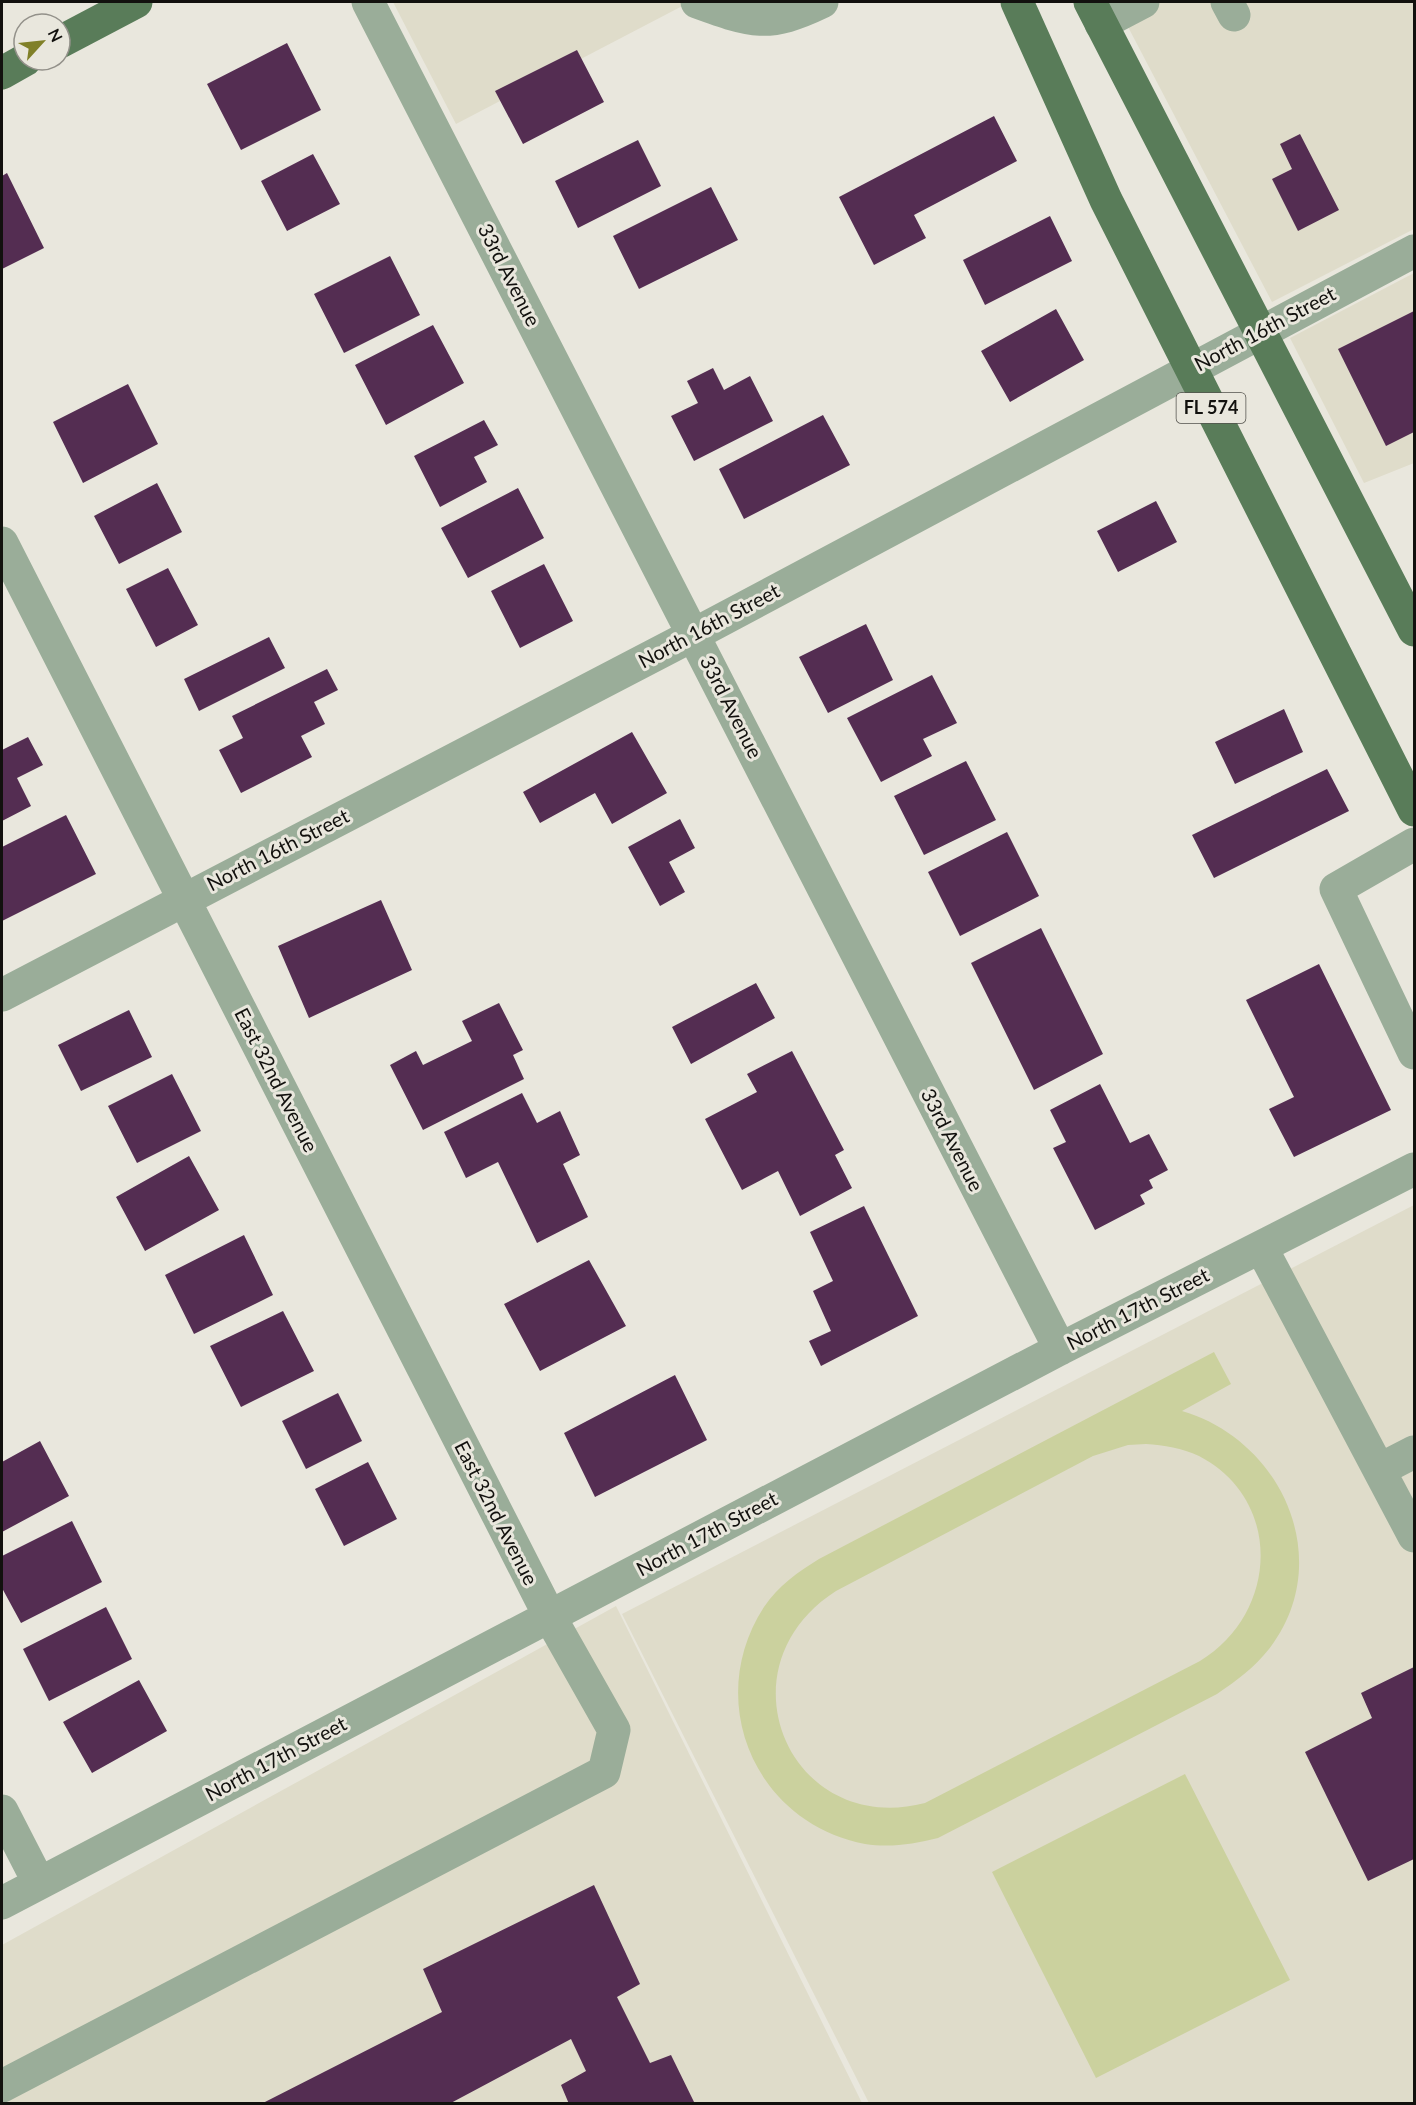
<svg xmlns="http://www.w3.org/2000/svg" width="1416" height="2105" viewBox="0 0 1416 2105" font-family="Lato,sans-serif">
  <rect width="100%" height="100%" fill="#e9e7dd"/>
  <path fill="#dfdcca" d="M393,2H690L456,124Z
    M1115,2H1414V229L1272,302Z
    M1414,273V463L1364,483L1290,338Z
    M1414,1205V2103H869L622,1614Z
    M616,1606L862,2103H2V1945Z"/>
  <path fill="#cbd19e" fill-rule="evenodd" d="M1214,1352L1231,1384L1182,1411C1282,1440 1337,1561 1269,1649C1254,1668 1236,1681 1217,1694L938,1838C914,1844 890,1848 865,1844C755,1823 703,1701 764,1607C778,1586 798,1572 819,1559ZM1146,1444C1164,1445 1182,1448 1199,1456C1284,1500 1278,1614 1200,1661L925,1803C789,1838 717,1667 836,1591L1093,1456L1128,1445Z
    M1185,1774L1290,1980L1096,2078L992,1872Z"/>
  <path fill="#542d52" d="M287,43L321,110L241,150L207,84Z
    M577,50L604,102L523,144L495,91Z
    M994,116L1017,161L914,215L926,238L874,265L839,197Z
    M1300,134L1339,210L1298,231L1272,179L1292,169L1280,144Z
    M638,140L661,186L578,228L555,181Z
    M313,154L340,204L287,231L261,181Z
    M7,173L44,248L2,269V176Z
    M711,187L738,240L639,289L613,236Z
    M1050,216L1072,261L985,305L963,260Z
    M390,256L420,315L344,353L314,294Z
    M1056,309L1084,360L1010,402L981,351Z
    M1414,311V432L1386,446L1338,349Z
    M433,325L464,383L386,425L355,365Z
    M713,368L724,390L750,376L773,421L694,461L671,416L698,403L687,381Z
    M128,384L158,444L83,483L53,422Z
    M823,415L850,465L744,519L719,469Z
    M484,420L498,445L474,457L487,482L440,507L414,456Z
    M157,483L182,532L119,564L94,516Z
    M518,488L544,538L468,578L441,528Z
    M1156,501L1177,542L1118,572L1097,531Z
    M544,564L573,621L520,648L491,591Z
    M168,568L198,625L156,647L126,589Z
    M866,624L893,680L828,713L799,657Z
    M269,637L285,668L199,711L184,679Z
    M327,669L338,690L314,702L325,724L301,736L312,757L241,793L219,750L243,738L232,716Z
    M932,675L957,723L923,739L932,756L881,782L847,718Z
    M1284,709L1303,752L1235,784L1215,742Z
    M632,732L667,793L612,824L595,793L540,823L523,792Z
    M28,737L43,765L17,778L31,806L2,821V750Z
    M966,761L996,820L924,855L894,796Z
    M1327,769L1349,811L1214,878L1192,835Z
    M66,815L96,874L2,921V847Z
    M680,819L695,848L669,862L685,892L660,906L628,847Z
    M1007,832L1039,896L960,936L928,872Z
    M381,900L412,970L309,1018L278,946Z
    M1041,928L1103,1054L1034,1090L971,963Z
    M1319,964L1391,1110L1294,1157L1269,1109L1294,1097L1246,1000Z
    M756,983L775,1018L691,1064L672,1027Z
    M499,1003L523,1050L513,1055L524,1079L423,1130L390,1065L416,1051L423,1065L472,1041L462,1021Z
    M129,1010L152,1057L81,1091L58,1045Z
    M792,1051L844,1150L835,1155L852,1188L800,1216L778,1171L742,1190L705,1119L757,1092L747,1074Z
    M172,1074L201,1131L137,1163L108,1106Z
    M1100,1084L1130,1143L1149,1134L1168,1170L1149,1180L1153,1188L1140,1195L1145,1204L1095,1230L1053,1148L1066,1142L1050,1110Z
    M522,1093L537,1123L560,1111L580,1155L563,1164L588,1217L537,1243L498,1162L466,1178L444,1132Z
    M189,1156L219,1210L145,1251L116,1197Z
    M864,1206L918,1316L821,1366L809,1341L831,1331L813,1291L833,1281L810,1232Z
    M244,1235L273,1295L194,1334L165,1275Z
    M589,1260L626,1326L540,1371L504,1304Z
    M283,1311L314,1371L241,1407L210,1346Z
    M675,1375L707,1440L595,1497L564,1433Z
    M338,1393L362,1441L306,1469L282,1421Z
    M40,1441L69,1496L2,1532V1462Z
    M368,1462L397,1519L344,1546L315,1489Z
    M72,1521L102,1582L21,1623L2,1588V1556Z
    M106,1607L132,1659L49,1701L23,1649Z
    M1414,1667V1859L1368,1881L1305,1752L1372,1718L1361,1693Z
    M139,1680L167,1731L92,1773L63,1722Z
    M594,1885L640,1984L617,1997L650,2063L671,2055L695,2104H569L561,2085L586,2071L571,2039L449,2104H261L442,2012L423,1969Z"/>
  <g fill="none" stroke-linecap="round" stroke-linejoin="round">
    <path stroke="#9aad99" stroke-width="33" d="M368,2L1060,1349
      M697,2C752,22 768,28 822,2
      M1227,2L1234,15
      M1101,24L1143,2
      M2,543L550,1617L614,1730L604,1772L2,2086
      M1414,844L1336,889L1414,1053
      M2,995L693,635L1414,251
      M1261,1247L1414,1536
      M1379,1470L1414,1452
      M2,1811L39,1883
      M2,1903L1060,1349L1414,1169"/>
    <path stroke="#597c59" stroke-width="33" d="M1017,2L1106,200L1414,810
      M1090,2L1414,630
      M60,42L136,2
      M2,73L25,60"/>
  </g>
  <g text-anchor="middle" stroke-width="6" stroke-linejoin="round" paint-order="stroke">
    <rect fill="#e9e7dd" stroke="#52514c" stroke-width="1.5" x="1176.5" y="393" width="69" height="30" rx="4.5"/>
    <g font-size="18" font-weight="bold" fill="#12110e">
      <text x="1211" y="414">FL 574</text>
    </g>
    <g font-size="20" fill="#12110e" stroke="#e9e7dd">
      <text transform="translate(509 275) rotate(63)" y="7">33rd Avenue</text>
      <text transform="translate(1265 329) rotate(-28)" y="7">North 16th Street</text>
      <text transform="translate(709 626) rotate(-28)" y="7">North 16th Street</text>
      <text transform="translate(731 707) rotate(63)" y="7">33rd Avenue</text>
      <text transform="translate(278 850) rotate(-27)" y="7">North 16th Street</text>
      <text transform="translate(276 1080) rotate(63)" y="7">East 32nd Avenue</text>
      <text transform="translate(952 1140) rotate(63)" y="7">33rd Avenue</text>
      <text transform="translate(1138 1309) rotate(-27)" y="7">North 17th Street</text>
      <text transform="translate(496 1513) rotate(63)" y="7">East 32nd Avenue</text>
      <text transform="translate(707 1534) rotate(-28)" y="7">North 17th Street</text>
      <text transform="translate(276 1759) rotate(-28)" y="7">North 17th Street</text>
    </g>
  </g>
  <rect width="1416" height="2105" fill="none" stroke="#12110e" stroke-width="6"/>
  <g transform="translate(42 42) rotate(63)"><circle r="28" fill="#e9e7dd" stroke="#93918a" stroke-width="1.5"/>
  <path d="M0-4.5L10 22L0 15L-10 22Z" fill="#808028"/>
  <text y="-9" font-size="16" font-weight="bold" text-anchor="middle" fill="#12110e">N</text>
  </g>
</svg>
